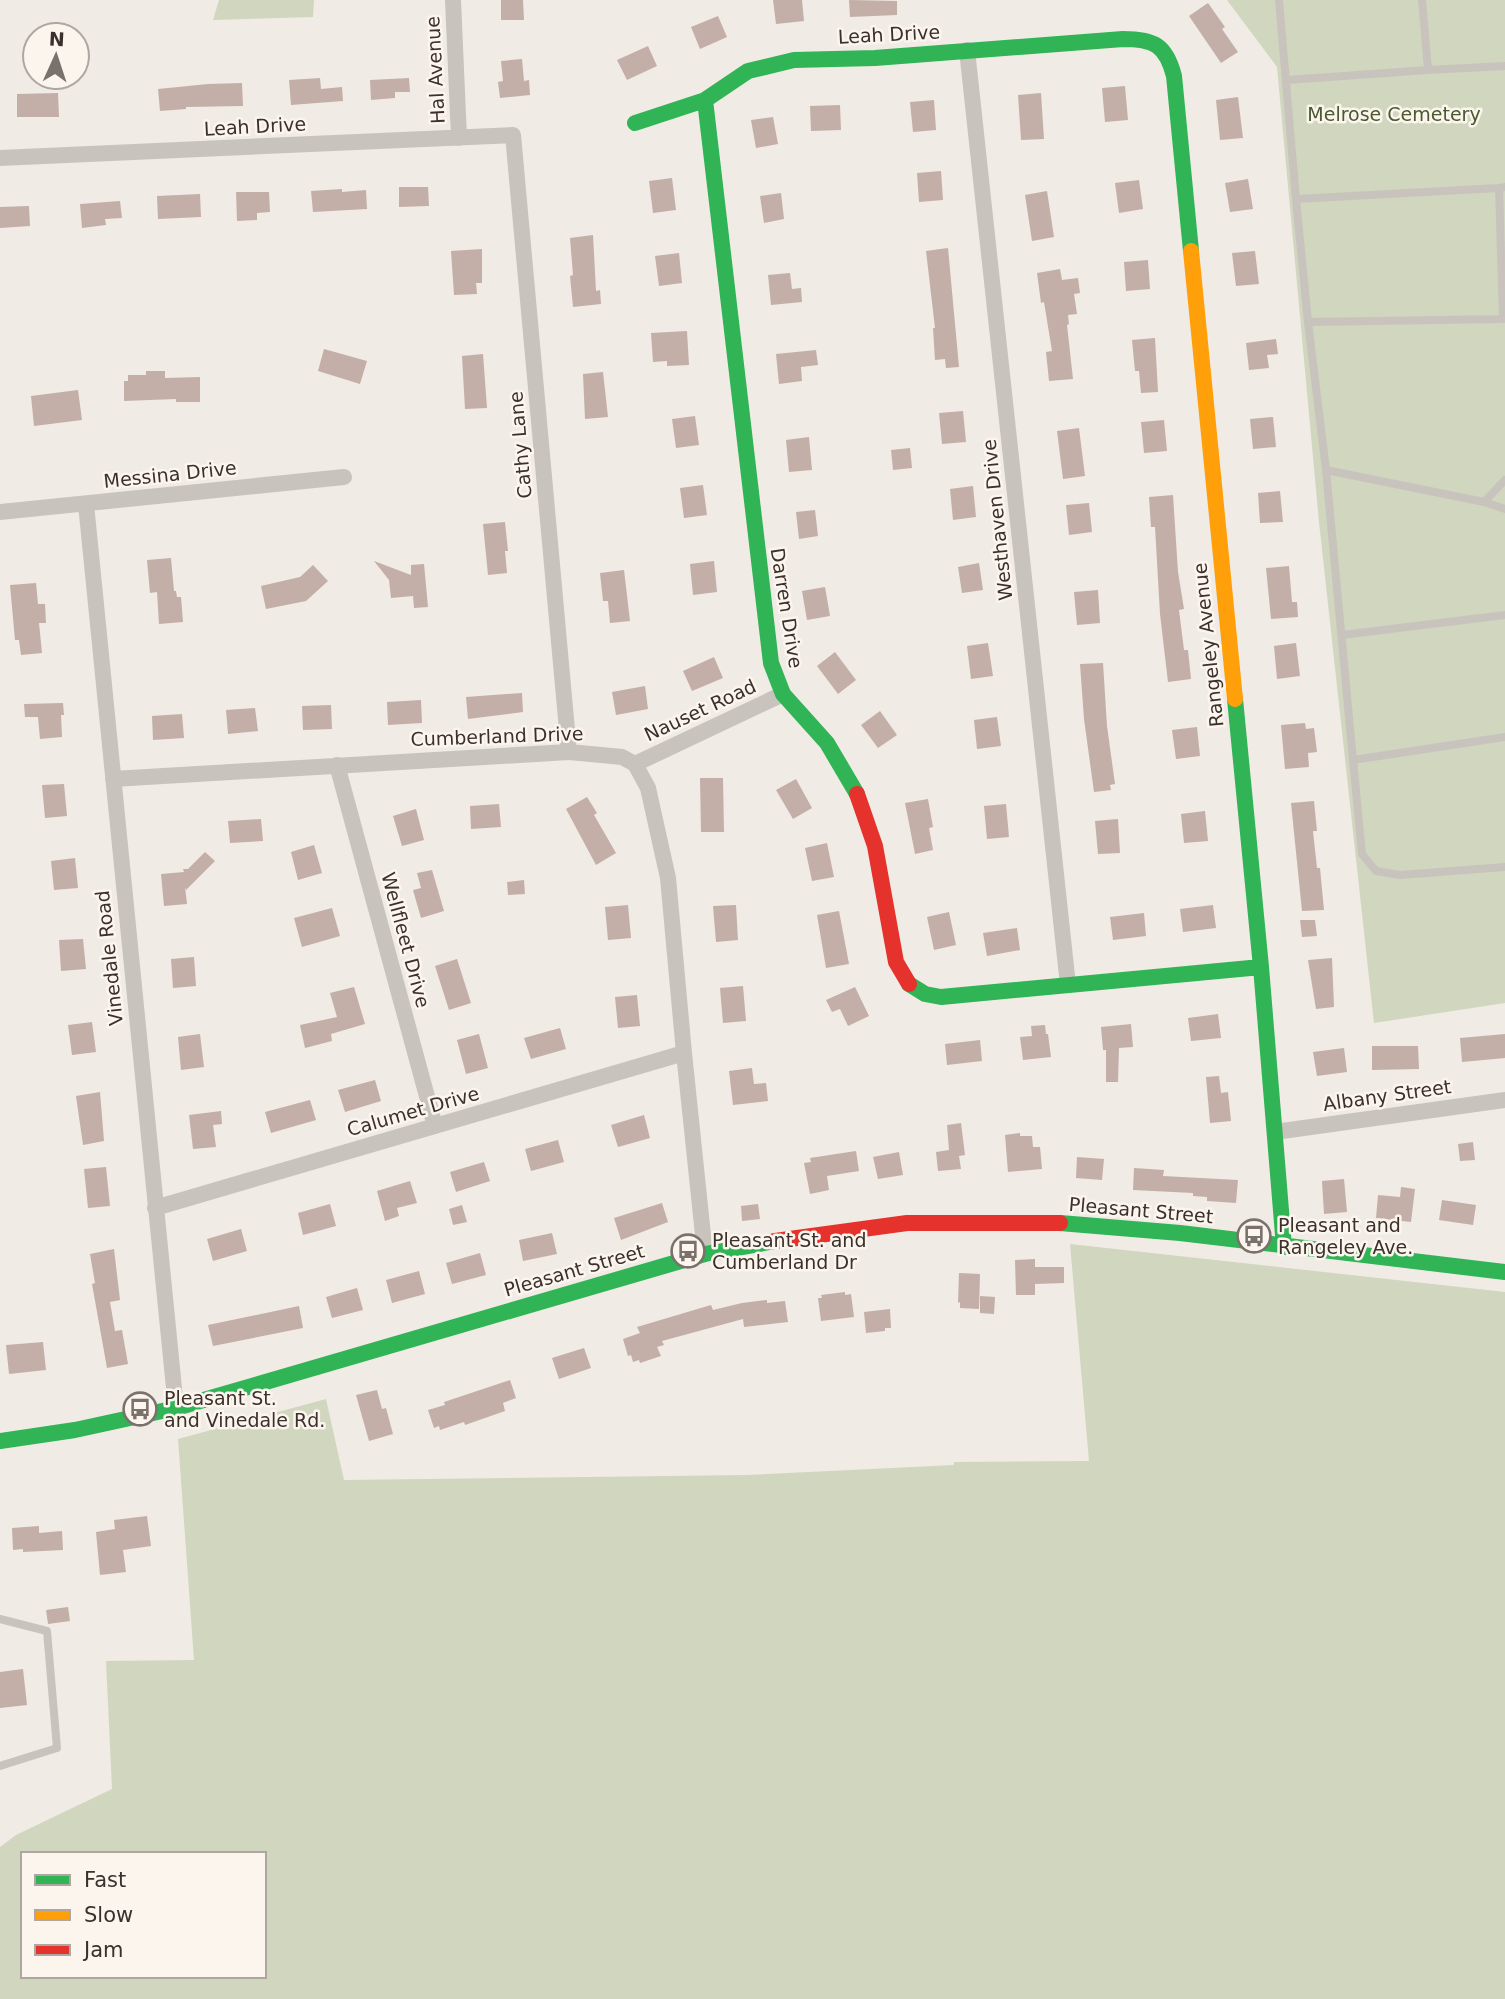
<svg xmlns="http://www.w3.org/2000/svg" width="1505" height="1999" viewBox="0 0 1505 1999" font-family="'DejaVu Sans',sans-serif">
  <rect width="100%" height="100%" fill="#f0ebe5"/>
  <path fill="#d1d6bf" fill-rule="evenodd" d="M219,0H314L313,17L213,20Z
    M1227,0H1505V1003L1374,1023L1319,522L1277,67Z
    M1070,1244L1505,1292V1999H0V1847L16,1835L112,1789L106,1661L194,1660L178,1439L326,1399L344,1480L746,1475L954,1465V1462L1089,1461ZM23,1854H264V1976H23Z"/>
  <path fill="#c3afa7" d="M501,0H523L524,20H501Z
    M773,0H802L804,21L776,24Z
    M849,0L897,1V15L850,17Z
    M1208,3L1225,27L1222,29L1238,52L1221,63L1189,16Z
    M718,16L727,37L700,49L691,27Z
    M648,46L657,66L627,80L617,60Z
    M522,59L524,81L529,80L530,95L500,98L498,82L503,81L501,61Z
    M320,78L321,89L342,87L343,101L291,105L289,80Z
    M409,78L410,92H395V98L371,100L370,80Z
    M242,83L243,106L186,107V109L160,111L158,89L208,84Z
    M1125,86L1128,120L1105,122L1102,88Z
    M58,93L59,117H17V94Z
    M1041,93L1044,139L1021,140L1018,95Z
    M1238,97L1243,138L1220,140L1216,100Z
    M934,100L936,130L913,132L910,102Z
    M840,105L841,130L811,131L810,106Z
    M773,117L778,144L756,148L751,120Z
    M941,171L943,200L919,202L917,173Z
    M672,178L676,210L653,213L649,181Z
    M1248,179L1253,209L1230,212L1225,183Z
    M1139,180L1143,209L1119,213L1115,183Z
    M399,187H428L429,206L399,207Z
    M342,189V192L366,190L367,209L313,212L311,191Z
    M1047,191L1054,237L1032,241L1025,195Z
    M236,192H269L270,212L257,213V220L237,221Z
    M781,193L784,219L764,223L760,196Z
    M200,194L201,217L158,219L157,196Z
    M120,201L122,218L105,219L106,225L82,228L80,204Z
    M29,206L30,226L0,228V207Z
    M593,235L596,291L600,290L601,304L573,307L570,276L573,275L570,238Z
    M948,248L959,367L946,368L945,359L935,360L933,328H935L926,251Z
    M482,249V283H476L477,294L454,295L451,251Z
    M1255,251L1259,284L1236,286L1232,253Z
    M679,253L682,283L659,286L655,256Z
    M1148,260L1150,289L1126,291L1124,262Z
    M1060,269L1062,280L1078,278L1080,293L1074,294L1077,314L1068,315L1069,324L1067,325L1073,379L1049,381L1046,352L1052,351L1044,302L1041,303L1037,273Z
    M790,273L792,289L801,288L802,302L771,305L768,275Z
    M687,331L689,365L667,366V361L653,362L651,333Z
    M1155,338L1158,392L1141,393L1139,371H1135L1132,340Z
    M1276,339L1278,354L1267,355L1269,368L1249,370L1246,343Z
    M324,349L367,361L360,384L318,371Z
    M816,350L818,365L801,367L802,381L779,384L776,354Z
    M483,354L487,408L465,409L462,356Z
    M146,371H165V378L200,377V402H176V399L124,401V381H128V375H146Z
    M603,372L608,417L585,419L583,374Z
    M78,390L82,420L34,426L31,396Z
    M963,411L966,442L942,444L939,413Z
    M695,416L699,445L676,448L672,419Z
    M1273,417L1276,447L1253,449L1250,419Z
    M1164,420L1167,451L1144,453L1141,422Z
    M1079,428L1085,476L1063,479L1057,431Z
    M809,437L812,470L789,472L786,440Z
    M910,448L912,468L893,470L891,450Z
    M703,485L707,515L684,518L680,488Z
    M973,486L976,517L953,520L950,489Z
    M1280,491L1283,522L1260,523L1258,493Z
    M1173,495L1178,572L1184,609L1179,610L1184,650H1188L1191,679L1168,682L1160,614L1155,527H1151L1149,497Z
    M1089,503L1092,532L1069,535L1066,505Z
    M815,510L818,536L799,539L796,512Z
    M505,522L508,551H505L507,573L488,575L483,524Z
    M171,558L174,591H176L177,597H181L183,622L159,624L157,592L150,593L147,560Z
    M374,561L411,575V565L424,564L428,607L414,608L413,596L391,598L389,580Z
    M714,561L717,592L693,595L690,564Z
    M979,563L983,590L962,593L958,567Z
    M313,565L328,581L306,601L266,609L261,586L300,577Z
    M1289,566L1292,602H1297L1298,617L1271,619L1266,568Z
    M624,570L630,621L610,623L608,601H603L600,573Z
    M36,583L38,604H45L46,623H39L42,653L21,655L19,640H15L10,585Z
    M825,587L830,616L807,620L802,591Z
    M1098,590L1100,623L1077,625L1074,592Z
    M988,643L993,676L971,679L967,646Z
    M1296,643L1300,676L1277,679L1274,646Z
    M835,652L856,680L838,694L817,666Z
    M714,657L723,678L692,691L683,671Z
    M1103,663L1107,726L1115,784L1110,785L1111,790L1094,792L1084,719L1080,664Z
    M645,686L648,709L616,715L612,692Z
    M522,693L523,712L468,719L466,697Z
    M421,700L422,723L388,725L387,702Z
    M63,703L64,715H61L62,737L40,739L38,717H25L24,704Z
    M331,705L332,729L303,730L302,706Z
    M255,708L258,731L228,734L226,710Z
    M880,711L897,735L878,748L861,725Z
    M182,714L184,738L153,740L152,716Z
    M997,717L1001,746L977,749L974,720Z
    M1305,723L1306,729L1314,728L1317,752L1308,753L1309,767L1285,769L1281,725Z
    M1197,727L1200,756L1176,759L1172,730Z
    M700,778H723L724,832H701Z
    M796,779L812,808L793,819L776,790Z
    M64,784L67,816L45,818L42,785Z
    M587,797L597,813L594,815L616,853L596,865L566,809Z
    M928,799L933,827L929,828L933,850L915,854L905,803Z
    M1314,801L1317,831H1313L1317,868H1320L1324,910L1302,911L1291,803Z
    M499,804L501,827L471,829L470,806Z
    M1006,804L1009,837L987,839L984,806Z
    M416,809L424,840L402,846L393,816Z
    M1205,811L1208,841L1184,843L1181,814Z
    M261,819L263,841L230,843L228,821Z
    M1118,819L1120,853L1098,854L1095,821Z
    M827,843L834,877L812,881L805,848Z
    M314,845L322,873L298,880L291,852Z
    M205,852L215,861L186,890L185,887L187,904L164,906L161,874L184,872L183,869H188Z
    M75,858L78,888L54,890L51,861Z
    M432,870L444,911L421,918L413,890L421,888L417,873Z
    M524,880L525,894L508,895L507,882Z
    M628,905L631,938L608,940L605,907Z
    M736,905L738,940L716,942L713,906Z
    M1213,905L1216,928L1183,932L1180,909Z
    M332,908L340,936L302,947L294,918Z
    M839,911L849,964L826,968L817,915Z
    M949,912L956,945L934,950L927,917Z
    M1144,913L1146,936L1113,940L1110,917Z
    M1300,920H1315L1317,936L1302,937Z
    M1017,928L1020,950L987,956L983,933Z
    M83,939L86,969L61,971L59,940Z
    M194,957L196,986L173,988L171,959Z
    M1332,958L1334,1007L1316,1009L1308,960Z
    M457,959L471,1003L449,1010L435,966Z
    M743,986L746,1021L723,1023L720,988Z
    M354,987L365,1024L331,1034L332,1041L305,1048L300,1025L337,1017L330,993Z
    M855,987L869,1016L848,1026L840,1009L832,1012L826,1000Z
    M637,995L640,1026L618,1028L615,997Z
    M1218,1014L1221,1038L1191,1041L1188,1018Z
    M92,1022L96,1052L72,1055L68,1025Z
    M1131,1024L1133,1047L1119,1048L1118,1082H1106V1050H1103L1101,1027Z
    M1045,1025L1046,1034H1048L1051,1057L1023,1060L1020,1037L1032,1036L1031,1026Z
    M560,1028L566,1049L531,1059L524,1038Z
    M200,1034L204,1067L181,1070L178,1037Z
    M479,1034L488,1068L466,1074L457,1040Z
    M1505,1034V1058L1462,1062L1460,1038Z
    M980,1040L982,1061L947,1065L945,1044Z
    M1372,1046H1418L1419,1069L1372,1070Z
    M1344,1048L1347,1072L1317,1076L1313,1052Z
    M752,1068L754,1084L766,1083L768,1101L733,1105L729,1071Z
    M1219,1076L1221,1093L1228,1092L1231,1121L1210,1123L1206,1077Z
    M375,1080L381,1101L345,1112L338,1090Z
    M100,1092L104,1141L83,1145L76,1096Z
    M310,1100L316,1120L271,1133L265,1112Z
    M221,1111L222,1124L213,1125L216,1147L193,1149L189,1115Z
    M644,1115L650,1138L618,1147L611,1125Z
    M961,1123L965,1155L959,1156L961,1169L938,1171L936,1152L949,1150L947,1125Z
    M1020,1133V1136H1032L1033,1147H1040L1042,1169L1008,1172L1005,1135Z
    M558,1140L564,1162L531,1171L525,1149Z
    M1473,1142L1475,1160L1460,1161L1458,1144Z
    M856,1151L859,1171L827,1176L829,1190L810,1194L804,1163L811,1162L810,1158Z
    M899,1152L903,1175L878,1179L873,1157Z
    M1077,1157L1104,1159L1102,1180L1076,1178Z
    M484,1162L490,1181L456,1192L450,1172Z
    M106,1167L110,1206L88,1208L84,1169Z
    M1134,1168L1164,1170L1163,1176L1238,1180L1236,1203L1207,1201V1197L1193,1196V1193L1133,1190Z
    M1344,1179L1347,1212L1324,1214L1322,1181Z
    M410,1181L417,1203L397,1208L399,1216L385,1221L377,1191Z
    M1401,1187L1415,1189L1411,1222L1376,1218L1378,1195L1400,1197Z
    M1442,1200L1476,1205L1473,1225L1439,1220Z
    M662,1203L668,1222L621,1240L614,1218Z
    M330,1204L336,1226L303,1235L298,1213Z
    M758,1204L760,1219L742,1221L741,1206Z
    M462,1205L467,1222L453,1225L449,1209Z
    M241,1229L247,1251L213,1261L207,1239Z
    M552,1233L557,1254L523,1261L519,1240Z
    M114,1249L120,1300L110,1302L115,1331L122,1330L128,1364L107,1368L92,1284L95,1283L90,1254Z
    M480,1253L486,1275L452,1284L446,1263Z
    M1035,1259V1267H1064V1283L1035,1284V1295H1016L1015,1260Z
    M419,1271L425,1294L392,1303L386,1280Z
    M959,1273L980,1274L979,1309L960,1308V1302L958,1303Z
    M357,1288L363,1310L332,1318L326,1297Z
    M845,1292V1295L851,1294L854,1317L821,1321L818,1298H822L821,1295Z
    M980,1296L995,1297L994,1314L980,1313Z
    M767,1300V1303L785,1301L788,1322L744,1327L743,1319L662,1341L664,1345L657,1347L661,1356L640,1363L639,1360L633,1362L631,1355L628,1356L623,1339L640,1333L637,1327L711,1305L713,1310L742,1303Z
    M299,1306L303,1328L213,1346L208,1325Z
    M890,1309L891,1328H885V1331L866,1333L864,1312Z
    M43,1342L46,1370L9,1374L6,1345Z
    M584,1348L591,1368L559,1379L552,1358Z
    M510,1380L516,1398L503,1403L505,1411L465,1425L464,1422L440,1430L439,1426L434,1428L428,1410L445,1405L444,1402Z
    M377,1390L382,1409L386,1408L393,1434L369,1441L356,1395Z
    M147,1516L151,1546L123,1550L126,1572L100,1575L96,1532L115,1529L114,1520Z
    M39,1526V1533L62,1531L63,1550L23,1552V1549L13,1550L12,1528Z
    M68,1607L70,1621L48,1624L46,1610Z
    M23,1669L27,1705L0,1708V1672Z"/>
  <g fill="none" stroke-linecap="round" stroke-linejoin="round">
    <path stroke="#c9c3be" stroke-width="8" d="M1279,0L1296,199L1499,188
      M1422,0L1428,70L1505,66
      M1287,80L1428,70
      M1505,187L1499,188L1503,319L1308,322L1326,470L1353,760L1505,737
      M1296,199L1308,322
      M1326,470L1484,502L1505,480
      M1484,502L1505,509
      M1342,635L1505,615
      M1353,760L1362,854L1376,871L1400,875L1505,867
      M0,1619L47,1631L57,1748L0,1766"/>
    <path stroke="#c9c3be" stroke-width="16" d="M453,0L459,138
      M967,50L1068,985
      M0,158L513,135L569,752
      M86,504L176,1408
      M0,512L344,477
      M635,764L783,694
      M337,765L435,1126
      M113,779L569,752L622,757L635,764L648,788L668,878L684,1053L705,1254
      M1275,1132L1505,1100
      M155,1208L684,1053"/>
    <path stroke="#30b455" stroke-width="16" d="M705,100L771,663L783,694L827,743L857,794
      M635,123L705,100L748,71L794,60L875,58L1123,39C1154,39 1166,45 1174,76L1191,251
      M1235,699L1261,967L1284,1247
      M909,984L925,994L941,997L1261,967
      M1060,1223L1180,1233L1505,1272
      M0,1441L75,1430L176,1408L705,1254L775,1241"/>
    <path stroke="#ff9f0a" stroke-width="16" d="M1191,251L1235,699"/>
    <path stroke="#e5322d" stroke-width="16" d="M857,794L875,846L896,962L909,984
      M775,1241L907,1223H1060"/>
  </g>
  <defs>
    <symbol id="bus-ring" viewBox="-11 -11 22 22"><circle r="9.5" fill="#fbf5ee" stroke="#7a716c" stroke-width="1.5"/><path d="M-5-6H5V4H4V6H2V4H-2V6H-4V4H-5ZM-3.5-4V0h7V-4ZM-3.5 1.2v1.5H-2V1.2ZM2 1.2v1.5H3.5V1.2Z" fill="#7a716c"/></symbol>
  </defs>
  <g fill-rule="evenodd">
    <use href="#bus-ring" x="1235" y="1217" width="38" height="38"/>
    <use href="#bus-ring" x="669" y="1232" width="38" height="38"/>
    <use href="#bus-ring" x="121" y="1390" width="38" height="38"/>
  </g>
  <g text-anchor="middle" stroke-width="5" stroke-linejoin="round" paint-order="stroke">
    <g font-size="19" fill="#3b302b" stroke="#fbf5ee">
      <text transform="translate(889 34) rotate(-3)" y="7">Leah Drive</text>
      <text transform="translate(435 70) rotate(-93)" y="7">Hal Avenue</text>
      <text transform="translate(255 126) rotate(-3)" y="7">Leah Drive</text>
      <text transform="translate(520 445) rotate(-95)" y="7">Cathy Lane</text>
      <text transform="translate(170 474) rotate(-6)" y="7">Messina Drive</text>
      <text transform="translate(997 520) rotate(-96)" y="7">Westhaven Drive</text>
      <text transform="translate(787 608) rotate(81)" y="7">Darren Drive</text>
      <text transform="translate(1208 645) rotate(-96)" y="7">Rangeley Avenue</text>
      <text transform="translate(700 710) rotate(-25)" y="7">Nauset Road</text>
      <text transform="translate(497 736) rotate(-2)" y="7">Cumberland Drive</text>
      <text transform="translate(406 940) rotate(75)" y="7">Wellfleet Drive</text>
      <text transform="translate(109 958) rotate(-96)" y="7">Vinedale Road</text>
      <text transform="translate(1387 1095) rotate(-8)" y="7">Albany Street</text>
      <text transform="translate(413 1111) rotate(-16)" y="7">Calumet Drive</text>
      <text transform="translate(1141 1210) rotate(5)" y="7">Pleasant Street</text>
      <text transform="translate(574 1270) rotate(-16)" y="7">Pleasant Street</text>
    </g>
    <g font-size="19" fill="#4a5a2e" stroke="#fbf5ee">
      <text x="1394" y="121">Melrose Cemetery</text>
    </g>
    <g font-size="19" fill="#3b302b" stroke="#fbf5ee" text-anchor="start">
      <text x="1278" y="1232">Pleasant and<tspan x="1278" dy="22">Rangeley Ave.</tspan></text>
      <text x="712" y="1247">Pleasant St. and<tspan x="712" dy="22">Cumberland Dr</tspan></text>
      <text x="164" y="1405">Pleasant St.<tspan x="164" dy="22">and Vinedale Rd.</tspan></text>
    </g>
  </g>
  <rect x="21" y="1852" width="245" height="126" fill="#fbf5ee" stroke="#aea6a0" stroke-width="2"/>
  <rect x="35" y="1875" width="35" height="10" fill="#30b455" stroke="#aea6a0" stroke-width="2"/>
  <text x="84" y="1887" font-size="21" fill="#3b302b">Fast</text>
  <rect x="35" y="1910" width="35" height="10" fill="#ff9f0a" stroke="#aea6a0" stroke-width="2"/>
  <text x="84" y="1922" font-size="21" fill="#3b302b">Slow</text>
  <rect x="35" y="1945" width="35" height="10" fill="#e5322d" stroke="#aea6a0" stroke-width="2"/>
  <text x="84" y="1957" font-size="21" fill="#3b302b">Jam</text>
  <g transform="translate(56 56) rotate(3)"><circle r="33" fill="#fbf5ee" stroke="#aea6a0" stroke-width="2"/>
  <path d="M0-5L12 26L0 18L-12 26Z" fill="#7a716c"/>
  <text y="-10" font-size="19" font-weight="bold" text-anchor="middle" fill="#3b302b">N</text>
  </g>
</svg>
